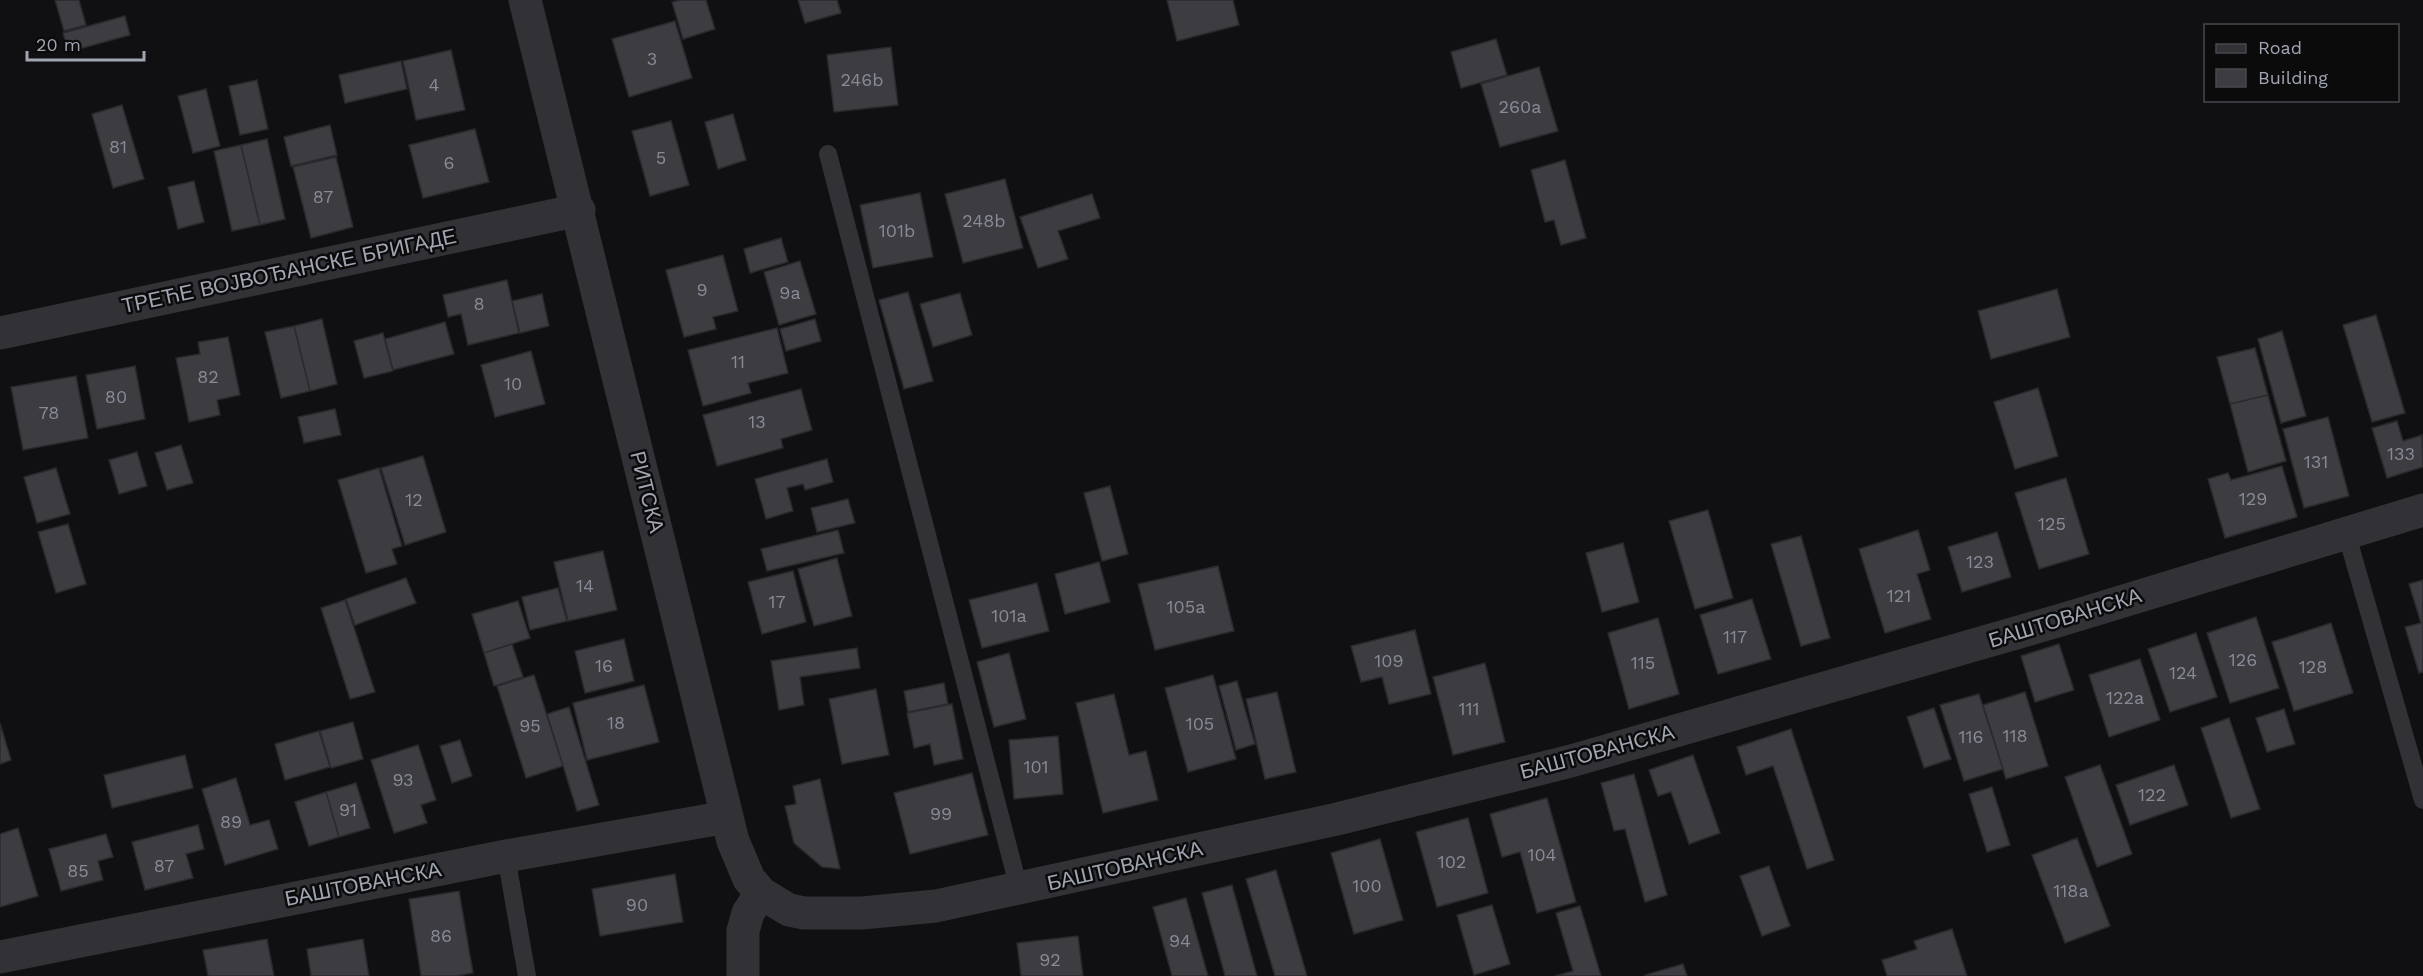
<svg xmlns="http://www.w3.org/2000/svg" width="2423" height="976" viewBox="0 0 2423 976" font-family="'Work Sans',sans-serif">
  <rect width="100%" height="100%" fill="#100f11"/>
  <path fill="#3c3c41" stroke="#2a292d" stroke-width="1.5" d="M55,0H79L86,25L64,31Z
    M680,0H706L715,29L683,39L672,2Z
    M798,0H837L841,13L805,23Z
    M1167,0H1233L1239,25L1177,41Z
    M125,16L130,35L68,52L63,33Z
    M675,21L692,78L629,97L612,39Z
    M1496,39L1507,75L1461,88L1451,52Z
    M891,47L898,105L834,112L827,55Z
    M451,50L465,110L416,120L403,61Z
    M401,61L407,89L345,103L339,75Z
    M1539,67L1558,131L1500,147L1481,84Z
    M257,80L268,129L240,135L229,86Z
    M206,89L220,146L193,153L178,96Z
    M122,105L144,179L113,188L92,114Z
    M733,114L746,160L718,169L705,122Z
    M671,121L689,185L650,196L632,131Z
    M330,125L337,155L291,166L284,137Z
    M475,129L489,182L423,198L409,145Z
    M267,139L285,219L260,225L241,145Z
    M241,145L260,225L232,231L214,151Z
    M336,157L353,227L311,238L293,167Z
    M1565,160L1586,238L1561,245L1554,220L1545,222L1531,170Z
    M1005,179L1023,248L963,263L945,194Z
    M194,181L204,222L178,229L168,187Z
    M920,193L933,257L873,268L860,205Z
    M1092,194L1100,218L1058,231L1068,259L1038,268L1020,217Z
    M781,238L788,262L750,273L744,249Z
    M723,255L738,311L713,317L716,329L684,337L666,270Z
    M800,261L816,314L779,325L764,272Z
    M507,280L519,333L468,345L461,314L448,317L443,295Z
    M2057,289L2070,337L1991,359L1978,311Z
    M908,292L933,381L904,389L879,300Z
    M960,293L972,335L933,347L920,304Z
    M542,294L549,326L520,333L512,301Z
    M2376,315L2405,413L2372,422L2343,325Z
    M322,319L337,384L310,391L294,326Z
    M815,319L821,341L786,351L780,329Z
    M445,322L454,354L393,370L385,339Z
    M294,326L310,391L281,398L265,332Z
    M777,328L788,373L748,383L751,393L703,406L688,350Z
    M2282,331L2306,416L2281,423L2258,339Z
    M383,333L393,371L364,378L354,341Z
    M228,337L240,395L217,400L220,415L189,422L176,358L200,354L198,342Z
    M2255,348L2268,395L2230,404L2217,357Z
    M531,351L545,404L495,417L481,365Z
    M135,366L145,419L97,429L86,375Z
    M76,376L88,438L23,450L11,387Z
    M2038,388L2058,456L2015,469L1994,402Z
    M801,389L812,430L781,439L783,448L717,466L703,415Z
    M2268,395L2286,461L2248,472L2230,404Z
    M335,409L341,435L304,443L298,417Z
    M2328,417L2349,496L2304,508L2283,429Z
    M2397,421L2403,441L2422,435L2423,467L2387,478L2372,428Z
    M181,445L193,483L167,490L155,453Z
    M137,452L147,486L119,494L109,460Z
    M423,456L446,532L405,545L381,468Z
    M827,459L833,482L805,490L803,484L787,488L793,511L766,519L755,479Z
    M2282,466L2297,517L2225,538L2208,479L2228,473L2231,480Z
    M56,468L70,514L37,523L24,477Z
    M379,468L402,546L392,549L397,564L366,573L338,480Z
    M2066,478L2089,554L2039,569L2015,493Z
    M1110,486L1128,554L1102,561L1084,493Z
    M848,499L855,523L817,532L811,508Z
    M1708,510L1733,598L1695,609L1669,521Z
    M68,524L86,584L56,593L38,532Z
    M838,530L844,553L767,571L761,549Z
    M1918,530L1930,570L1917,574L1931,619L1885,633L1859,549Z
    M1997,532L2011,577L1962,592L1948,547Z
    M1801,536L1830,638L1801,646L1771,544Z
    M1623,543L1639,602L1602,612L1586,553Z
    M603,551L617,610L568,621L554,562Z
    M837,558L852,616L814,626L798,569Z
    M1099,562L1110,602L1065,614L1055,574Z
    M1218,566L1234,631L1155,650L1138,584Z
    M793,571L806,622L762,634L748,582Z
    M406,578L416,603L355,625L346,599Z
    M2423,580V672L2419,673L2405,627L2421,623L2409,584Z
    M1037,583L1049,631L982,648L969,600Z
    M558,588L567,621L530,630L522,597Z
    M1752,599L1771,659L1718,674L1700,615Z
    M345,600L375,692L350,699L321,608Z
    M518,601L530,638L484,653L472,614Z
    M2256,617L2279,688L2230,703L2207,633Z
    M1658,618L1679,694L1629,709L1608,633Z
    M2331,623L2353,693L2294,711L2272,642Z
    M1415,630L1431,694L1389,704L1382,677L1361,682L1351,646Z
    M2196,633L2217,697L2170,712L2148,649Z
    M624,639L634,681L585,693L575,651Z
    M512,644L523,677L494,686L484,653Z
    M2059,644L2074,690L2035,702L2021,656Z
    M857,648L860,668L800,677L804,705L779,710L771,661Z
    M1009,653L1026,719L994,727L977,662Z
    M2140,659L2160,720L2109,737L2089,675Z
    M1485,663L1505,742L1453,755L1433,677Z
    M534,675L563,766L526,778L497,686Z
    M1213,675L1236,759L1188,772L1165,688Z
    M1237,681L1255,744L1236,750L1219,686Z
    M944,683L948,704L908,712L904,691Z
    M644,685L659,742L587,760L573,703Z
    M876,689L889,755L842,764L829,699Z
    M1277,692L1296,772L1265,779L1246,699Z
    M2025,692L2048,766L2006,779L1983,705Z
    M1114,694L1129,755L1146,751L1158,800L1103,813L1076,703Z
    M1979,694L2003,769L1964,781L1940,705Z
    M952,704L963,759L934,765L930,744L914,748L907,713Z
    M569,707L599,805L577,811L547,714Z
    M1934,708L1951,759L1924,768L1907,717Z
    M2284,709L2295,744L2267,752L2256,718Z
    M2229,718L2260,809L2231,818L2201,728Z
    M353,722L363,759L331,768L320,731Z
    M0,723L11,760L0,764Z
    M1791,729L1834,860L1807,869L1773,766L1746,775L1737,747Z
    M319,731L330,767L285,780L275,744Z
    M1058,736L1063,794L1014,799L1009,740Z
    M460,740L472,776L452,783L440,746Z
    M418,745L436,800L421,805L427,823L394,833L371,760Z
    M185,755L193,788L112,808L104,775Z
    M1693,755L1720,833L1689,844L1671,792L1658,796L1649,770Z
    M2100,765L2132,854L2097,867L2065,777Z
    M2174,765L2188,805L2130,825L2116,785Z
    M972,773L988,835L910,854L894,793Z
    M1634,774L1667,895L1645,902L1625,829L1614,831L1601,783Z
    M236,778L250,825L269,820L278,849L225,865L202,789Z
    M820,779L840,869L822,867L794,843L785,806L796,804L793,786Z
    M356,783L370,828L339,837L326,792Z
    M1992,787L2010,845L1987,852L1969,794Z
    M326,792L339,837L309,846L295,802Z
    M1547,798L1576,902L1537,913L1520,852L1502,857L1490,814Z
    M1468,818L1488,893L1437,907L1416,832Z
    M198,825L204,849L186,854L193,878L145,890L132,842Z
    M18,828L38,896L0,907V834Z
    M106,834L113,857L98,861L103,880L61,891L49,849Z
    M2077,838L2110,926L2065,943L2032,855Z
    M1380,839L1403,920L1354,934L1331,853Z
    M1769,866L1790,926L1762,936L1740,876Z
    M1276,870L1307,976H1275L1246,879Z
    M675,874L683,922L600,936L592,889Z
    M1232,885L1257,976H1225L1202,893Z
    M459,891L473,973L456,976H421L409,899Z
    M1186,898L1208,976H1172L1153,907Z
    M1492,905L1510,964L1474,975L1457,915Z
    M1580,906L1601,976H1555L1573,971L1556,913Z
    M1952,929L1967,976H1887L1882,960L1917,949L1914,941Z
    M1078,936L1083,976H1021L1017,943Z
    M267,939L274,976H208L203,950Z
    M363,939L369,976H311L307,949Z
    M1683,964L1687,976H1645V975Z"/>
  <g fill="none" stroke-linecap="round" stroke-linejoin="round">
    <path stroke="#313136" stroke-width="18" d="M828,154L1019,889
      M2346,532L2423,800
      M506,856L527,976"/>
    <path stroke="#313136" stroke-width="33" d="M525,0L733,841L749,879L761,893L789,910L804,913H862L936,906L1337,819L1571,761L2061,620L2423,510
      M0,333L579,210
      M0,957L506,856L727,817
      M743,976V931L748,913L761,893"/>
  </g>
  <g text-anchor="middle" stroke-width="5" stroke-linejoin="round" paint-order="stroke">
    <g font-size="18" fill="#888b96">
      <text x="652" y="65">3</text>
      <text x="862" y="86">246b</text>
      <text x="434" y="91">4</text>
      <text x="1520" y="113">260a</text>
      <text x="118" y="153">81</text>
      <text x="661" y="164">5</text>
      <text x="449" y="169">6</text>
      <text x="323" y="203">87</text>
      <text x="984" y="227">248b</text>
      <text x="897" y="237">101b</text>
      <text x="702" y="296">9</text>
      <text x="790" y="299">9a</text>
      <text x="479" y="310">8</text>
      <text x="738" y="368">11</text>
      <text x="208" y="383">82</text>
      <text x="513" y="390">10</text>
      <text x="116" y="403">80</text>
      <text x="49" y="419">78</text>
      <text x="757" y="428">13</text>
      <text x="2401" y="460">133</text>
      <text x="2316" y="468">131</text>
      <text x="2253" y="505">129</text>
      <text x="414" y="506">12</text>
      <text x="2052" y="530">125</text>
      <text x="1980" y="568">123</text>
      <text x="585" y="592">14</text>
      <text x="1899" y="602">121</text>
      <text x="777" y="608">17</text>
      <text x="1186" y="613">105a</text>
      <text x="1009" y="622">101a</text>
      <text x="1735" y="643">117</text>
      <text x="2243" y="666">126</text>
      <text x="1389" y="667">109</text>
      <text x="1643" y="669">115</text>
      <text x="604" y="672">16</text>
      <text x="2313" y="673">128</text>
      <text x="2183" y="679">124</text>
      <text x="2125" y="704">122a</text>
      <text x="1469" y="715">111</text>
      <text x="616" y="729">18</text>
      <text x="1200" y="730">105</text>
      <text x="530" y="732">95</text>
      <text x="2015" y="742">118</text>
      <text x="1971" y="743">116</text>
      <text x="1036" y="773">101</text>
      <text x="403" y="786">93</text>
      <text x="2152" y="801">122</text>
      <text x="348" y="816">91</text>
      <text x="941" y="820">99</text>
      <text x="231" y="828">89</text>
      <text x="1542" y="861">104</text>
      <text x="1452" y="868">102</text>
      <text x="164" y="872">87</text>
      <text x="78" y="877">85</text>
      <text x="1367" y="892">100</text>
      <text x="2071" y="897">118a</text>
      <text x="637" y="911">90</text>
      <text x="441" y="942">86</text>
      <text x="1180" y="947">94</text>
      <text x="1050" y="966">92</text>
    </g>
    <g font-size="21" fill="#a1a5b2" stroke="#0b0b0c">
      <text transform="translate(289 271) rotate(-12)" y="7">ТРЕЋЕ ВОЈВОЂАНСКЕ БРИГАДЕ</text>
      <text transform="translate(647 492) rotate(76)" y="7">РИТСКА</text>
      <text transform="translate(2065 618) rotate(-17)" y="7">БАШТОВАНСКА</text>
      <text transform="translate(1597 752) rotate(-15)" y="7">БАШТОВАНСКА</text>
      <text transform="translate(1125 866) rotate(-13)" y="7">БАШТОВАНСКА</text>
      <text transform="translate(363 884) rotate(-11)" y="7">БАШТОВАНСКА</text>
    </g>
  </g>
  <rect x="2204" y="24" width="195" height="78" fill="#0b0b0c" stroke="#47494e" stroke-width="1.5"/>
  <rect x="2216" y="44" width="30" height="9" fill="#313136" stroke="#47494e" stroke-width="1.5"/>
  <text x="2258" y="54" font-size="18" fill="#a1a5b2">Road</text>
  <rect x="2216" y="69" width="30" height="18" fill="#3c3c41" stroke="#47494e" stroke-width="1.5"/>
  <text x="2258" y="84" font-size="18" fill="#a1a5b2">Building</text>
  <path d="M27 51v9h117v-9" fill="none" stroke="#a1a5b2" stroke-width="3"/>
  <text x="36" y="51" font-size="18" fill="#a1a5b2" stroke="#0b0b0c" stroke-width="4.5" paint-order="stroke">20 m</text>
</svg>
